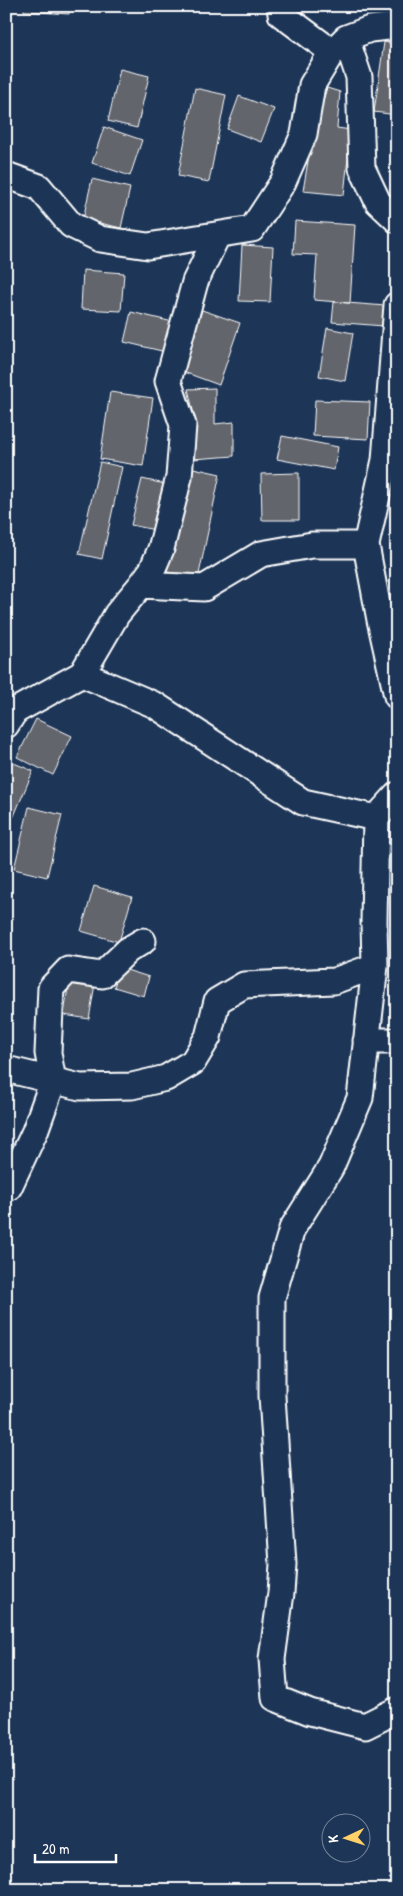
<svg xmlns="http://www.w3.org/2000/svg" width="403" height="1896" viewBox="0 0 403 1896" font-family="'Patrick Hand',sans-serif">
  <rect width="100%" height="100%" fill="#1d3557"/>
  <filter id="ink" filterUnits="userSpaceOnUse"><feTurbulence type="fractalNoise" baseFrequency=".02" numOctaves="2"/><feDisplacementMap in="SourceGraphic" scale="10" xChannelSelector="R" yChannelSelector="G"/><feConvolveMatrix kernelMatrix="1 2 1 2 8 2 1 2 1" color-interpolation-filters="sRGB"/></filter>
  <g filter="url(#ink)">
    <path fill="#62656c" stroke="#fff" d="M24,6H70L69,14L24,11Z
      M352,6H390L387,15Z
      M384,42L397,44V115L374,112Z
      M120,69L149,76L137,128L108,121Z
      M195,88L226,95L209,182L178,176Z
      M327,88L340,92L337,128L351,130L344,195L303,191L313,131Z
      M239,96L274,109L261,142L227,129Z
      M6,114L13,116L6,139Z
      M104,127L142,140L130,176L92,163Z
      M92,179L130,188L121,228L83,219Z
      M295,221L355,225L350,303L314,300L317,255L293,254Z
      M242,245L273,247L270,302L239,301Z
      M83,270L124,273L121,311L81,309Z
      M334,302L386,306L384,326L332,322Z
      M202,310L240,323L219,385L181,371Z
      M131,312L173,322L166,352L124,342Z
      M327,328L353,333L345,381L319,376Z
      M215,388V424L234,422V456L193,459L195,419L188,389Z
      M110,392L153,398L143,466L100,459Z
      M315,400L370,402L368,439L313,436Z
      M282,436L338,447L334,470L277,459Z
      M100,462L122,467L102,559L79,554Z
      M189,467L220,474L198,579L167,572Z
      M299,473V520H262L261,474Z
      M142,479L165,484L155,530L131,525Z
      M36,719L72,736L53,775L17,757Z
      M9,761L33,771L11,823L6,821V769Z
      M29,807L62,815L47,877L14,869Z
      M94,886L132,897L119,942L81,931Z
      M120,968L149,977L144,996L114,987Z
      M69,980L95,984L89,1019L64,1015Z"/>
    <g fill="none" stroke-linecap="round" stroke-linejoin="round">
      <defs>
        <path id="minor" d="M280,6L281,14L332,52
          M346,38L359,77L362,168L378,202L397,220
          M6,175L39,187L71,225L100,239L148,246L252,229L283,182L304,134L312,85L332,52L346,38L370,29L397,26
          M366,545L385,460L397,305
          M141,585L152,570L161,549L179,477L183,425L168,381L195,282L217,236
          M82,674L117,614L141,585L204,588L261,554L312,545H366L380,620L397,696
          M6,725L15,711L82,674L155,705L303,802L376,818L397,795
          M376,818L374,921L375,966L360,1098L331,1167L292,1229L272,1298V1396L283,1564L281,1593L272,1659L275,1698L310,1712L365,1726L397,1710
          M366,1041H397
          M6,1069L80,1087L132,1086L166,1078L193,1062L208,1037L217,1001L244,985L334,981L375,966
          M6,1186L9,1187L35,1131L53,1081L48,1053L51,988L68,970L102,975L128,950L143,941"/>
      </defs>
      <use href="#minor" stroke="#fff" stroke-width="29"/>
      <use href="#minor" stroke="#1d3557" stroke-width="25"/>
    </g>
  </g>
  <rect width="403" height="1896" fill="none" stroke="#1d3557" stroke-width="25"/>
  <rect x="12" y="12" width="378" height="1871" fill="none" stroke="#fff" stroke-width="2" filter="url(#ink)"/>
  <g transform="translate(346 1838) rotate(266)"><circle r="24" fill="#1d3557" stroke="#77869a"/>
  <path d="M0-4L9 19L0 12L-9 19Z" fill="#ffd166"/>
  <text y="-8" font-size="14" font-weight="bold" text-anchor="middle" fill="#ffffff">K</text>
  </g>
  <path d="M35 1854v8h81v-8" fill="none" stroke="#ffffff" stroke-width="2.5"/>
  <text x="42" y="1854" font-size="15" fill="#ffffff" stroke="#1d3557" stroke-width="4" paint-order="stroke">20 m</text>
</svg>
